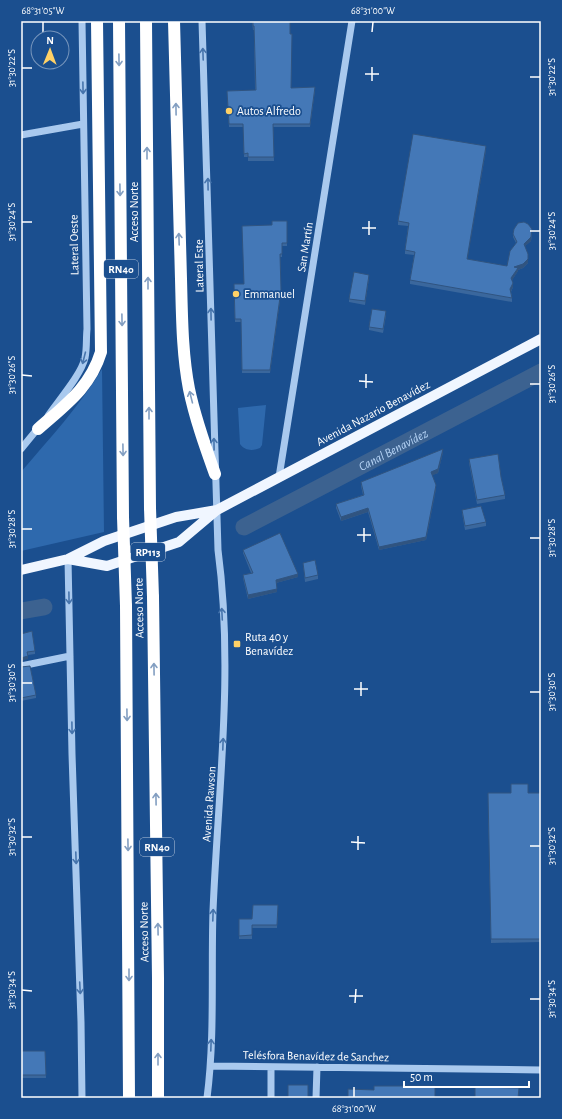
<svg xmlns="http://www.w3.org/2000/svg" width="562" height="1119" viewBox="0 0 562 1119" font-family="'Alegreya Sans',sans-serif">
  <rect width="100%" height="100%" fill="#1b4f8f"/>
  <path fill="#2e69ad" d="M102,369L104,532L21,551V472C49,439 79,407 102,369Z
    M266,405L262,445L260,448C253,451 245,451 240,444L238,408Z"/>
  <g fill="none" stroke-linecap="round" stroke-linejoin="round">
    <g stroke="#3c6290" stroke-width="17">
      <path id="s1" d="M244,527L541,372"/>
      <path d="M21,611L44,607"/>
    </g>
    <path stroke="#a9c9ee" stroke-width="7" d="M202,21L218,550C234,670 218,791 213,911C211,973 215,1036 207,1098
      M21,135L83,124
      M48,416C58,401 81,375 85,358C87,348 86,339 87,329L82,21
      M21,449L39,427
      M279,477L352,21
      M68,559L72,754L81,1022L82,1098
      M21,666L70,656
      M211,1066L541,1070
      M271,1098V1067
      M316,1098L317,1067"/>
    <path stroke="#f0f6ff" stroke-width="10" d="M68,559L107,566L179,542L217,510L541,339
      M21,570L68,559L104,541L176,517L217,510"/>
    <path stroke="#fff" stroke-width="12" d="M119,21L123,517
      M146,21L150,508
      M174,21L181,279C182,315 182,353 189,389C195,418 205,446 215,474
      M38,429C65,405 90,388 101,352L97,21
      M153,597L158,978V1098
      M126,606L129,1098"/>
    <path stroke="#fff" stroke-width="12" d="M150,508L153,597
      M123,517L126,606"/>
  </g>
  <path fill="#3a679d" d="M252,21H290L291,88L315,90L310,127H273L274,161H248V157H244L243,127H229L227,91L255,90L254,30H253Z
    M486,150L467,259L507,266L516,243L513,237V234L532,233L531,241L525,246L528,263L523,268L518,270V271L512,280L513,287L511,292L512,298V302L410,284V280L414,255L405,254V250L408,226L398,225V221Z
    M287,221V246H282V257H280L281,293L270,373H242L241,322H235L234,287L244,284L272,225Z
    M369,278L365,305L349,302V299Z
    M386,315L383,333L369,330V327Z
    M443,452L438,473L432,475L436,489L426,540L379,550L368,512L341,521L336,508V504L363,495L361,486V482Z
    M469,459L505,495V499L477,504L469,463Z
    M462,510L486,522V526L465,530L462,513Z
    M243,550L298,577L276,583L277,592L248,599L243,578V575L251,573L243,553Z
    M303,563L318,575V579L305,582Z
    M21,634L35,651V654L28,655V659Z
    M21,667L36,695V698L21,701Z
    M488,793H541V942L491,943Z
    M278,905L277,928H252V939H239V919H252Z
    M21,1051H45L46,1078H21Z"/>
  <path fill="#305480" d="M315,87V90L310,127V124Z
    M486,146V150L467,263V259Z
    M532,229L531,241L524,247V244Z
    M528,254V263L523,268L518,270V271L511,282V278L514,267Z
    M369,275V278L365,305V301Z
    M513,283V287L510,293V289Z
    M281,290V293L270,373V370Z
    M443,449V452L438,473L431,476V472Z
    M436,485V489L426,540L379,550V547Z
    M368,508V512L341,521V517Z
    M298,574V577L276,583V580Z
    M277,589V592L248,599V595Z
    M28,656V659L21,661V658Z"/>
  <path fill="#4478b7" stroke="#305480" d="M253,21H290V34H292L291,88L315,87L310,124H273L274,157H248V153L244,154L243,124H229L227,91L256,90L254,26H253Z
    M413,134L486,146L467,259L507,266L510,251L517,242L513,234L514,229L518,223L524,222L528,224L532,229L531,237L524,244L528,254V259L523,264L514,267L518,268L511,278L513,283L510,289L512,298L410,280L415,252L405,250L409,223L398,221Z
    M272,221H287V243H282V254H280L281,290L270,370H242L241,319H235L234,284H244L242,226L272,225Z
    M354,272L369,275L365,301L349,299Z
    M372,309L386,311L383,329L369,327Z
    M443,449L438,469L431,472L436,485L426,537L379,547L368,508L341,517L336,504L364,495L361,482Z
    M498,454L501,477L505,495L477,500L469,459Z
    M481,506L486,522L465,526L462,510Z
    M280,533L298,574L276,580L277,589L248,595L243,575L253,573L243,550Z
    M315,560L318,575L305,578L303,563Z
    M32,631L35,651L27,652L28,656L21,658V634Z
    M30,666L36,695L21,698V667Z
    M511,784H528V793H541V939H491L488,793H511Z
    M253,905H278L277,925H252V935L239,936V919H252Z
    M21,1051H45L46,1075H21Z
    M288,1085H308V1098H288Z
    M374,1086H435V1098H348V1089L374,1090Z
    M475,1087L519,1088L518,1098H475Z"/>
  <defs><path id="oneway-shaft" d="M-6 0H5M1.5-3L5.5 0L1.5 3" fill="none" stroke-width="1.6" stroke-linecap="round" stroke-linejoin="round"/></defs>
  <g stroke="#4674ac">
    <use href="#oneway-shaft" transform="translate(203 54) rotate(-92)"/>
    <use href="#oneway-shaft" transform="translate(83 88) rotate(89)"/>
    <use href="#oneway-shaft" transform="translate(208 184) rotate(-91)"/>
    <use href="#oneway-shaft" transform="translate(211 314) rotate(-91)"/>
    <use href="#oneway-shaft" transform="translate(84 358) rotate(104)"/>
    <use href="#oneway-shaft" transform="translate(214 444) rotate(-91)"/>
    <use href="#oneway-shaft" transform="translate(69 598) rotate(89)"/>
    <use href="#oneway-shaft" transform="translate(222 614) rotate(-93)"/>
    <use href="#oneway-shaft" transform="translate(72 728) rotate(89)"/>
    <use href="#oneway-shaft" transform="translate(223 744) rotate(-88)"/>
    <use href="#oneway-shaft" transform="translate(76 858) rotate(88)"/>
    <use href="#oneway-shaft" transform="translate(213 915) rotate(-88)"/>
    <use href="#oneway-shaft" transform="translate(80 988) rotate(87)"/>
    <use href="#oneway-shaft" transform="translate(211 1045) rotate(-88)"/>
  </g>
  <g stroke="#829ec1">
    <use href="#oneway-shaft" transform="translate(119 60) rotate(89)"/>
    <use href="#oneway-shaft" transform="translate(176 109) rotate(-91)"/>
    <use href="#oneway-shaft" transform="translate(147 153) rotate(-90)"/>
    <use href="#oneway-shaft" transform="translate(120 190) rotate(89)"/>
    <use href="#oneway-shaft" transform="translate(179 239) rotate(-92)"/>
    <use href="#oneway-shaft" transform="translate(148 283) rotate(-90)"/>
    <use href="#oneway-shaft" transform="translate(122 320) rotate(89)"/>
    <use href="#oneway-shaft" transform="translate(191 397) rotate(-104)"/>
    <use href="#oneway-shaft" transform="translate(149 413) rotate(-90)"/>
    <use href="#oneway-shaft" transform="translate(123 450) rotate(89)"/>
    <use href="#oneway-shaft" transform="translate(154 669) rotate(-91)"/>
    <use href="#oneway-shaft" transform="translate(127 715) rotate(89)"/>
    <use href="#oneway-shaft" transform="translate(156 799) rotate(-91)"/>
    <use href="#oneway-shaft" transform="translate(128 845) rotate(89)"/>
    <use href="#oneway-shaft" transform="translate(158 929) rotate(-91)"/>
    <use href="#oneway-shaft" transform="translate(129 975) rotate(90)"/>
    <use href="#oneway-shaft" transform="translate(158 1059) rotate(-90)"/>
  </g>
  <path fill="none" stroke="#fff" stroke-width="1.5" d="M43,32V22M372,32L373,22M22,68H32M365,74H379M530,77H540M372,81V67M22,222H32M362,228H376M530,231H540M369,235V221M22,375L32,376M359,381L373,382M530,384H540M366,388V374M22,529H32M357,535H371M530,538H540M364,542V528M22,683H32M354,689H368M530,692H540M361,696V682M22,837H32M351,842L365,843M530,846H540M358,850V836M22,990L32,991M349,996H363M530,999H540M355,1003L356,989M354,1097V1087"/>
  <g fill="#ffd166" stroke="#1b4f8f" stroke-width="1.5">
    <circle cx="229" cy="111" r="4"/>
    <circle cx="236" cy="294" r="4"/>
    <rect x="233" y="640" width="8" height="8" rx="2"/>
  </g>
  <g text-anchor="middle" stroke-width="3.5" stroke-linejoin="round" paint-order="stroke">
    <g fill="#1b4f8f" stroke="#bbcadd" stroke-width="1">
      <rect x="104" y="260" width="34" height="18" rx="3"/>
      <rect x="131" y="543" width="34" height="18" rx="3"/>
      <rect x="140" y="838" width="34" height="18" rx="3"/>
    </g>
    <g font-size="11" font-weight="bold" fill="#fff">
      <text x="121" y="273">RN40</text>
      <text x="148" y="556">RP113</text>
      <text x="157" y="851">RN40</text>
    </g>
    <g font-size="12" fill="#fff" stroke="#1b4f8f" text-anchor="start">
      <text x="237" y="115">Autos Alfredo</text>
      <text x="244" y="298">Emmanuel</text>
      <text x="245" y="641">Ruta 40 y<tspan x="245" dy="14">Benavídez</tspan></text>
    </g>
    <g font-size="12" fill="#fff" stroke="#1b4f8f">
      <text transform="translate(134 212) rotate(-90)" y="4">Acceso Norte</text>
      <text transform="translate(74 245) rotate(-91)" y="4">Lateral Oeste</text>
      <text transform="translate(305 247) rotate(-81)" y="4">San Martín</text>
      <text transform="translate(199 266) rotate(-91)" y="4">Lateral Este</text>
      <text transform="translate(373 413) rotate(-28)" y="4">Avenida Nazario Benavídez</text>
      <text transform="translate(139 608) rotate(-91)" y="4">Acceso Norte</text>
      <text transform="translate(209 804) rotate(-86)" y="4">Avenida Rawson</text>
      <text transform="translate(144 932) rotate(-91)" y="4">Acceso Norte</text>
      <text transform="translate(316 1056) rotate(1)" y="4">Telésfora Benavídez de Sanchez</text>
    </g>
    <g font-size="13" font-style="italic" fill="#b5d3f5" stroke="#1b4f8f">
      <text dy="5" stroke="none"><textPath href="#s1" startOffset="168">Canal Benavídez</textPath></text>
    </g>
  </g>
  <rect width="562" height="1119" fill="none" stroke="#1b4f8f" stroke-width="44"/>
  <g transform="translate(50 50) rotate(1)"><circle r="19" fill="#1b4f8f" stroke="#7695bc"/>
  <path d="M0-3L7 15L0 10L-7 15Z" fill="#ffd166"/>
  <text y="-6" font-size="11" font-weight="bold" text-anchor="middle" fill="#ffffff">N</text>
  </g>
  <path d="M404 1081v6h125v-6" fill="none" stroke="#ffffff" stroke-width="2"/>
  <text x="410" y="1081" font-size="12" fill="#ffffff" stroke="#1b4f8f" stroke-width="3" paint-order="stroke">50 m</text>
  <rect x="22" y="22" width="518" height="1075" fill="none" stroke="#fff" stroke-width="1.5"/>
  <g font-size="10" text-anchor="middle" fill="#fff">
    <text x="43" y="14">68°31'05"W</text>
    <text x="373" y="14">68°31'00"W</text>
    <text transform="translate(11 68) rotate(-90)" y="4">31°30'22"S</text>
    <text transform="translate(551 77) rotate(-90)" y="4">31°30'22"S</text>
    <text transform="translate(11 222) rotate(-90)" y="4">31°30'24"S</text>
    <text transform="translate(551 231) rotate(-90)" y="4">31°30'24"S</text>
    <text transform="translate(11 375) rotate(-90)" y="4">31°30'26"S</text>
    <text transform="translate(551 384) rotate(-90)" y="4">31°30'26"S</text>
    <text transform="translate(11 529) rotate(-90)" y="4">31°30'28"S</text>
    <text transform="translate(551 538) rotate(-90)" y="4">31°30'28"S</text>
    <text transform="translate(11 683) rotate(-90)" y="4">31°30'30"S</text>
    <text transform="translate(551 692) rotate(-90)" y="4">31°30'30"S</text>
    <text transform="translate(11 837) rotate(-90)" y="4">31°30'32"S</text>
    <text transform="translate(551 846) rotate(-90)" y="4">31°30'32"S</text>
    <text transform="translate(11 990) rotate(-90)" y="4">31°30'34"S</text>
    <text transform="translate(551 999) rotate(-90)" y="4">31°30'34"S</text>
    <text x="354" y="1112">68°31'00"W</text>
  </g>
</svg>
